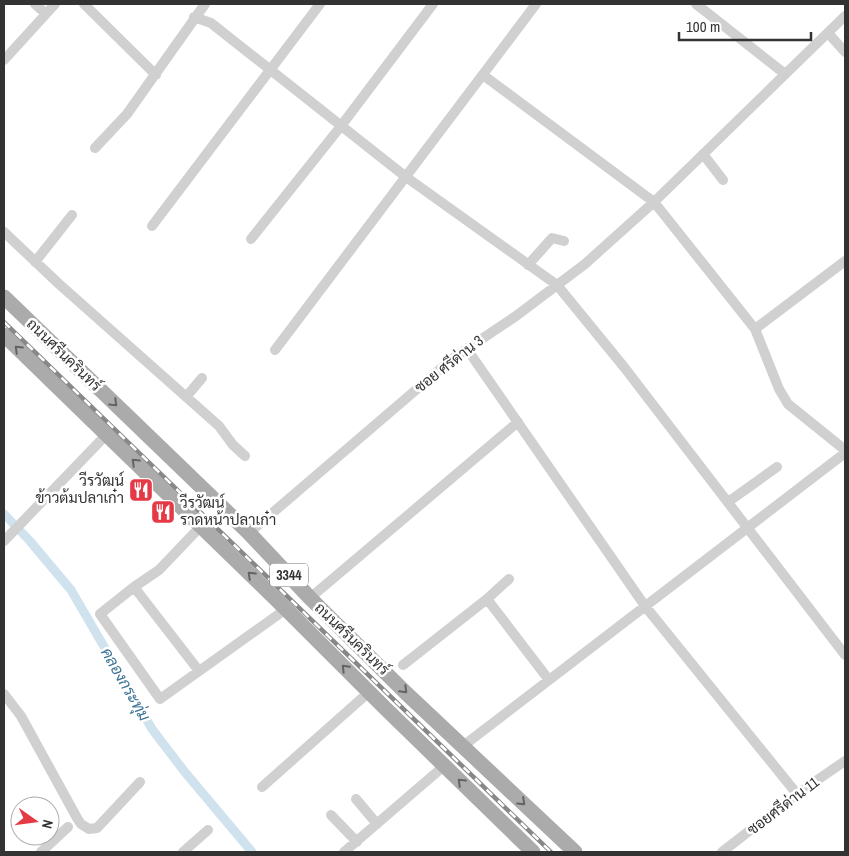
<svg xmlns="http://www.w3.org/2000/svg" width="849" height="856" viewBox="0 0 849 856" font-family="'Archivo Narrow',Sarabun,sans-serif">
  <rect width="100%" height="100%" fill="#fff"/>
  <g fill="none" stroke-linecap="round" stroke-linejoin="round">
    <path stroke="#cfe2ee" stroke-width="9" d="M4,514L29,540L71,590L152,729L184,771L252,852"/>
    <path stroke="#d0d0d0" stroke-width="10" d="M35,4L46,14
      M84,4L156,75
      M696,4L785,74
      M194,17L211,23L406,177L557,285L624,367L845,655
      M828,33L845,52
      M4,60L55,4
      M483,75L654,202L755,329L779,389L788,404L845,450
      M95,148L127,114L205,4
      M703,154L723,180
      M152,226L320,4
      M4,232L59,284L219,426L233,445L245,456
      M251,239L341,126L433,4
      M35,262L72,215
      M528,265L552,238L564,241
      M755,329L845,261
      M467,349L645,606L797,794
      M275,350L536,4
      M186,397L202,378
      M728,502L777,467
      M249,533L452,359L516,316L585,264L654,202L845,16
      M4,541L107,434
      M134,587L100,614L160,699L286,609
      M310,598L518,422
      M487,599L549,680
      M403,665L487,599L509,579
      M199,671L134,587L159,570L201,526
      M4,694L21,716L77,818L81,824L89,829L97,828L140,782
      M463,746L845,453
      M262,787L369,692
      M356,799L377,824
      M331,815L357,842
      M41,852L68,827
      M183,852L208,830
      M344,852L444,766
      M722,852L797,794L845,761"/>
    <path stroke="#ababab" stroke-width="15" d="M4,297L249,533L310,598L406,693L575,852
      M4,335L286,609L385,708L533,852"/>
    <defs>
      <path id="rail" d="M4,322L551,852"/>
    </defs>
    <use href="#rail" stroke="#888" stroke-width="4.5"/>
    <use href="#rail" stroke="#fff" stroke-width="2.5" stroke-dasharray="8" stroke-linecap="butt"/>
  </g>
  <defs><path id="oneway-chevron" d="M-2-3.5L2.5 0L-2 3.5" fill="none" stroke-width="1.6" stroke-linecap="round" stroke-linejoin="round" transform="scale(1.25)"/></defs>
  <g stroke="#636363">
    <use href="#oneway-chevron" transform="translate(18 349) rotate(-136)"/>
    <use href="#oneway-chevron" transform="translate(114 403) rotate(44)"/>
    <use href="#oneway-chevron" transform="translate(135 462) rotate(-136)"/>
    <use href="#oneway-chevron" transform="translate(251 575) rotate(-136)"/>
    <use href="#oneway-chevron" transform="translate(345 668) rotate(-135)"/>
    <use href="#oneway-chevron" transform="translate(404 690) rotate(45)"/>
    <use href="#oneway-chevron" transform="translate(461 782) rotate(-136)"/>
    <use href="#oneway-chevron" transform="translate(522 802) rotate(43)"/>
  </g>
  <defs>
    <symbol id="restaurant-square" viewBox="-11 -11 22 22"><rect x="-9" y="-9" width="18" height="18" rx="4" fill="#e63946" stroke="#fff"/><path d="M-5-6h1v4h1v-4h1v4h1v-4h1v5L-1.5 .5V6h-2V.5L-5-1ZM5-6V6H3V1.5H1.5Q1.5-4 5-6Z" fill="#fff"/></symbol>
  </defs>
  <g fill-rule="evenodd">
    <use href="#restaurant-square" x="127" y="476" width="28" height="28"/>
    <use href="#restaurant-square" x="149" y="498" width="28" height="28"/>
  </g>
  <g text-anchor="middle" stroke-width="5" stroke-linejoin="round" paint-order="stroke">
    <rect fill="#fff" stroke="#707070" stroke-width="1" x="270" y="563.5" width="38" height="23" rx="4"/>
    <g font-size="14" font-weight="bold" fill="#333">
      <text x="289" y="580">3344</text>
    </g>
    <g font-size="15" fill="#333" stroke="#fff">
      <text transform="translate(64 355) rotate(44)" y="5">ถนนศรีนครินทร์</text>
      <text transform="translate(449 364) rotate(-38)" y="5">ซอย ศรีด่าน 3</text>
      <text transform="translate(352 639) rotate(44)" y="5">ถนนศรีนครินทร์</text>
      <text transform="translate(783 806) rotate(-37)" y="5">ซอยศรีด่าน 11</text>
    </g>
    <g font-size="15" fill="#333" stroke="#fff" text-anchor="end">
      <text x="124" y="486">วีรวัฒน์<tspan x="124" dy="17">ข้าวต้มปลาเก๋า</tspan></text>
      <text x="180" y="508" text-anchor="start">วีรวัฒน์<tspan x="180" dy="17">ราดหน้าปลาเก๋า</tspan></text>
    </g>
    <g font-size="16" font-style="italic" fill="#3f7597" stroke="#fff">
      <text transform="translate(126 684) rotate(60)" y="6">คลองกระทุ่ม</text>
    </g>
  </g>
  <rect width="849" height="856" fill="none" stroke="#333333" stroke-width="10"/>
  <g transform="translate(35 821) rotate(104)"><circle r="24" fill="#ffffff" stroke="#adadad"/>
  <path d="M0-4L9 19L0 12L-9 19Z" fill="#e63946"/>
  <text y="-8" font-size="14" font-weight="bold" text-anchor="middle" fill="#333333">N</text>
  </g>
  <path d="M679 32v8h132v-8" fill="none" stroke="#333333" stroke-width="2.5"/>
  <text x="686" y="32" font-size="15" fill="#333333" stroke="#ffffff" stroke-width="4" paint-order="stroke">100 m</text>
</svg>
